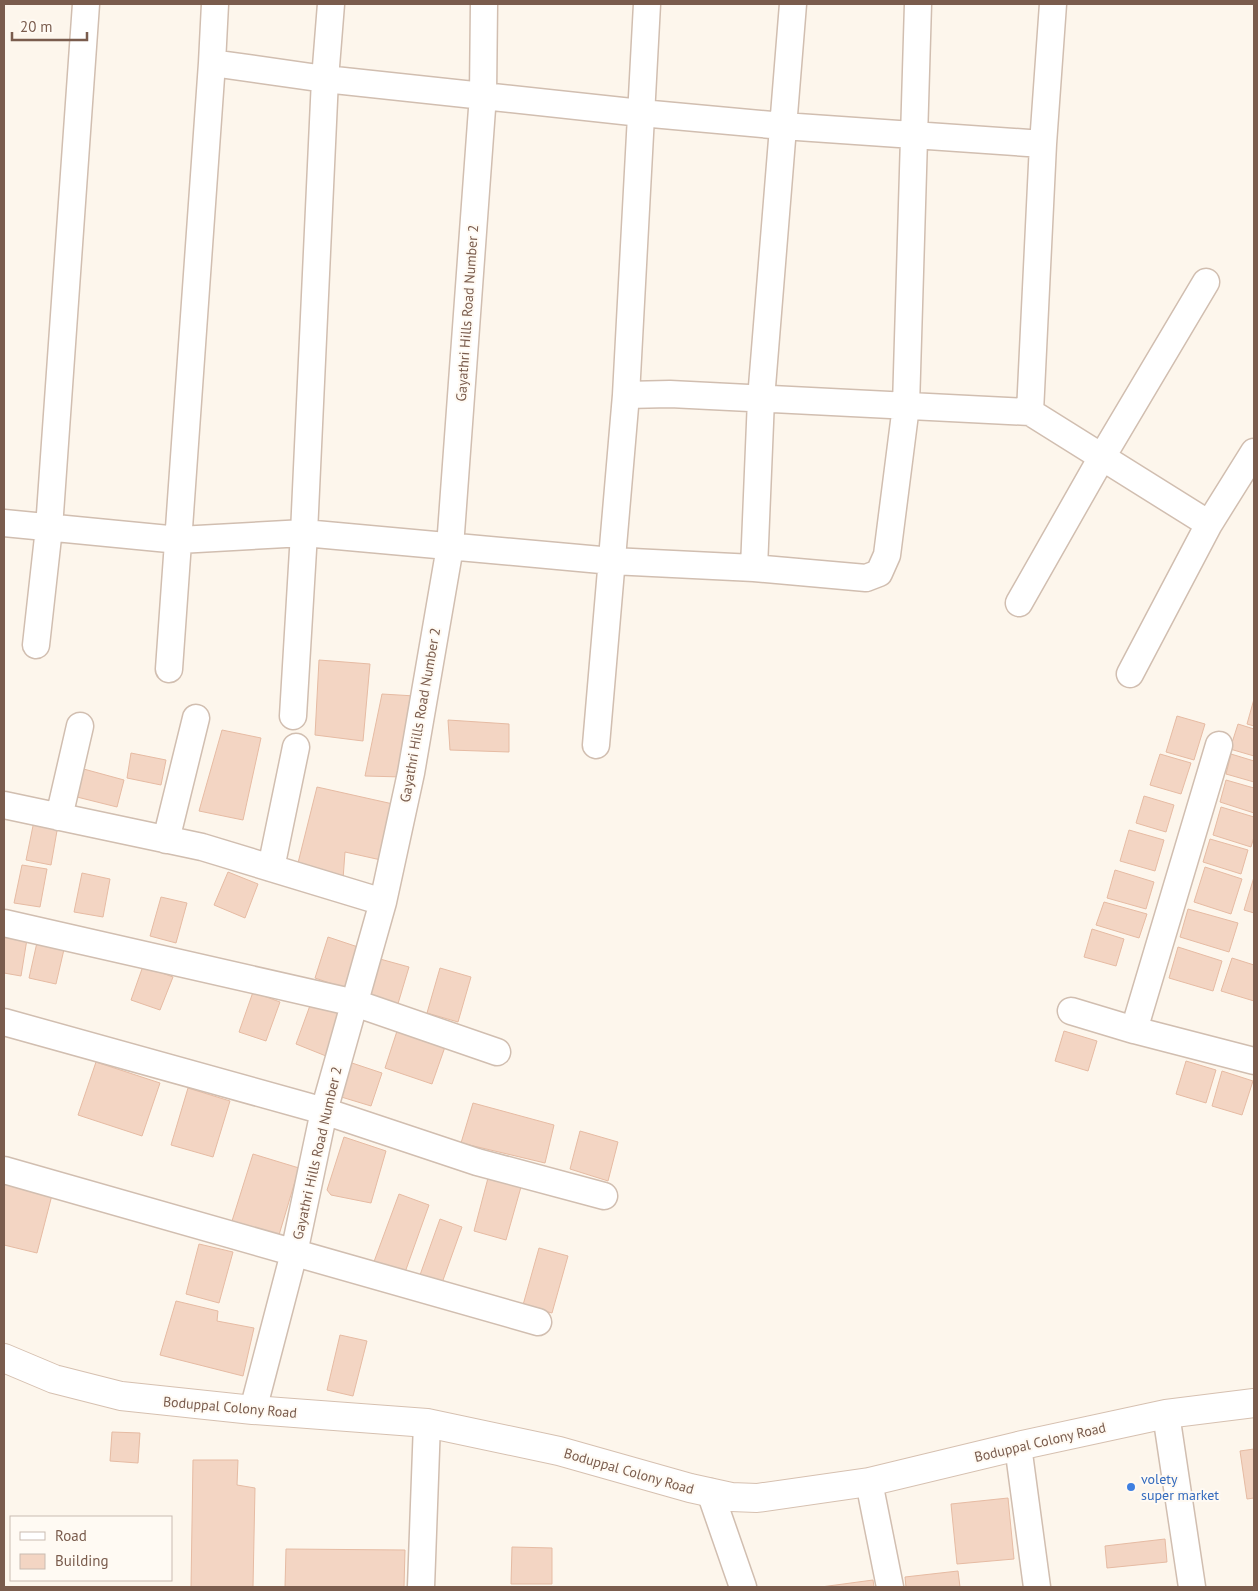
<svg xmlns="http://www.w3.org/2000/svg" width="1258" height="1591" viewBox="0 0 1258 1591" font-family="'PT Sans',sans-serif">
  <rect width="100%" height="100%" fill="#fdf6ec"/>
  <path fill="#f3d5c3" stroke="#e6bba3" d="M319,660L370,664L363,741L315,735Z
    M382,694L415,696L403,777L365,776Z
    M1254,699V726L1247,724Z
    M1177,716L1205,724L1194,760L1166,752Z
    M448,720L509,724V752L450,750Z
    M1238,724L1254,729V756L1230,749Z
    M222,730L261,738L243,820L199,811Z
    M131,753L166,760L161,785L127,778Z
    M1160,754L1191,763L1181,794L1150,785Z
    M1231,754L1254,761V782L1226,774Z
    M80,768L124,780L117,807L73,796Z
    M1226,780L1254,788V813L1220,802Z
    M317,787L393,804L381,860L345,852L343,879L298,863Z
    M1144,796L1174,805L1166,832L1136,823Z
    M1221,807L1254,817V837L1251,847L1213,835Z
    M34,821L58,825L51,865L26,860Z
    M1129,830L1164,840L1155,871L1120,861Z
    M1210,839L1248,850L1241,874L1203,862Z
    M22,865L47,869L40,907L14,903Z
    M1205,867L1242,879L1231,914L1194,902Z
    M1115,870L1154,882L1146,909L1107,898Z
    M228,872L258,884L245,918L214,905Z
    M82,873L110,879L103,917L74,912Z
    M1254,877V913L1244,910Z
    M161,897L187,903L176,943L150,936Z
    M1104,902L1147,914L1139,938L1096,925Z
    M1188,909L1238,923L1229,952L1180,937Z
    M1092,929L1124,939L1116,966L1084,957Z
    M4,935L27,939L21,976L4,973Z
    M328,937L361,948L347,989L315,978Z
    M38,938L65,945L56,984L29,978Z
    M1178,947L1222,961L1213,991L1169,978Z
    M1232,958L1254,965V1001L1221,991Z
    M380,959L409,967L397,1007L369,999Z
    M143,966L173,977L160,1010L131,1000Z
    M440,968L471,977L458,1022L427,1013Z
    M253,992L280,1002L266,1041L239,1032Z
    M312,1000L343,1011L326,1056L296,1044Z
    M398,1028L446,1044L432,1084L385,1068Z
    M1064,1031L1097,1041L1088,1071L1055,1061Z
    M1186,1061L1216,1070L1206,1103L1176,1094Z
    M96,1062L160,1083L142,1136L78,1115Z
    M349,1062L382,1073L371,1106L338,1096Z
    M1222,1071L1253,1081L1242,1115L1212,1106Z
    M188,1088L230,1101L213,1157L171,1145Z
    M473,1103L554,1125L545,1163L461,1143Z
    M580,1131L618,1142L608,1181L570,1169Z
    M344,1137L386,1151L371,1203L331,1195L327,1190Z
    M253,1154L299,1168L279,1235L232,1221Z
    M488,1178L521,1187L506,1240L474,1231Z
    M4,1183L52,1195L37,1253L4,1245Z
    M399,1194L429,1205L403,1278L372,1267Z
    M440,1219L462,1227L442,1283L420,1275Z
    M199,1244L233,1252L219,1303L186,1294Z
    M539,1248L568,1256L552,1313L523,1305Z
    M176,1301L218,1311L217,1321L254,1328L243,1376L160,1355Z
    M340,1335L367,1341L353,1396L327,1390Z
    M112,1432L140,1433L138,1463L110,1461Z
    M1254,1449V1498L1247,1499L1240,1451Z
    M193,1460H238L237,1485L255,1488L253,1587H191Z
    M1008,1498L1014,1559L957,1564L951,1504Z
    M1165,1539L1167,1562L1107,1568L1105,1546Z
    M512,1547L552,1548V1584H511Z
    M286,1549L405,1550L404,1587H285Z
    M958,1571L960,1587H906L905,1577Z
    M873,1580L874,1587H821Z"/>
  <g fill="none" stroke-linecap="round" stroke-linejoin="round">
    <defs>
      <path id="street" d="M647,4L626,395L670,394L1030,412L1043,144L1053,4
        M212,63L325,79L641,113L783,126L1043,144
        M1030,412L1209,524
        M4,523L179,540L304,533L612,561L754,568L866,578L879,573L887,555L906,406L918,4
        M754,568L761,399L793,4
        M1019,603L1102,457L1206,282
        M36,645L49,528L86,4
        M169,669L212,63L215,4
        M1130,674L1209,524L1254,452
        M293,716L304,533L325,79L331,4
        M596,745L626,395
        M1219,745L1134,1030L1254,1061
        M4,805L202,847L383,902
        M59,817L80,726
        M166,840L196,718
        M271,868L296,747
        M4,923L355,1003L497,1052
        M1071,1011L1134,1030
        M4,1022L324,1111L477,1162L604,1196
        M4,1170L538,1322
        M253,1410L294,1253L324,1111L383,902L411,773L450,547L483,95L484,4
        M1166,1414L1192,1587
        M1018,1446L1037,1587
        M869,1482L890,1587
        M710,1492L743,1587
        M421,1587L427,1423"/>
      <path id="secondary" d="M4,1358L54,1379L121,1396L253,1410L427,1423L559,1451L690,1488L731,1497L757,1498L869,1482L1018,1446L1166,1414L1254,1403"/>
    </defs>
    <use href="#street" stroke="#d1beb0" stroke-width="29"/>
    <use href="#secondary" stroke="#d6c0b0" stroke-width="30"/>
    <use href="#street" stroke="#fff" stroke-width="26"/>
    <use href="#secondary" stroke="#fff" stroke-width="28"/>
  </g>
  <circle fill="#3f7fe0" stroke="#fffaf3" stroke-width="2" cx="1131" cy="1487" r="5"/>
  <g text-anchor="middle" stroke-width="4" stroke-linejoin="round" paint-order="stroke">
    <g font-size="14" fill="#7a5c4d" stroke="#fffaf3">
      <text transform="translate(467 313) rotate(-86)" y="5">Gayathri Hills Road Number 2</text>
      <text transform="translate(420 715) rotate(-80)" y="5">Gayathri Hills Road Number 2</text>
      <text transform="translate(317 1153) rotate(-77)" y="5">Gayathri Hills Road Number 2</text>
      <text transform="translate(230 1407) rotate(5)" y="5">Boduppal Colony Road</text>
      <text transform="translate(1040 1442) rotate(-13)" y="5">Boduppal Colony Road</text>
      <text transform="translate(629 1471) rotate(16)" y="5">Boduppal Colony Road</text>
    </g>
    <g font-size="14" fill="#366cbe" stroke="#fffaf3" text-anchor="start">
      <text x="1141" y="1484">volety<tspan x="1141" dy="16">super market</tspan></text>
    </g>
  </g>
  <rect width="1258" height="1591" fill="none" stroke="#7a5c4d" stroke-width="10"/>
  <rect x="10" y="1516" width="162" height="65" fill="#fffaf3" stroke="#cabbb1"/>
  <rect x="20" y="1532" width="25" height="8" fill="#ffffff" stroke="#cabbb1"/>
  <text x="55" y="1541" font-size="15" fill="#7a5c4d">Road</text>
  <rect x="20" y="1554" width="25" height="15" fill="#f3d5c3" stroke="#cabbb1"/>
  <text x="55" y="1566" font-size="15" fill="#7a5c4d">Building</text>
  <path d="M12 32v8h75v-8" fill="none" stroke="#7a5c4d" stroke-width="2.5"/>
  <text x="20" y="32" font-size="15" fill="#7a5c4d" stroke="#fffaf3" stroke-width="4" paint-order="stroke">20 m</text>
</svg>
